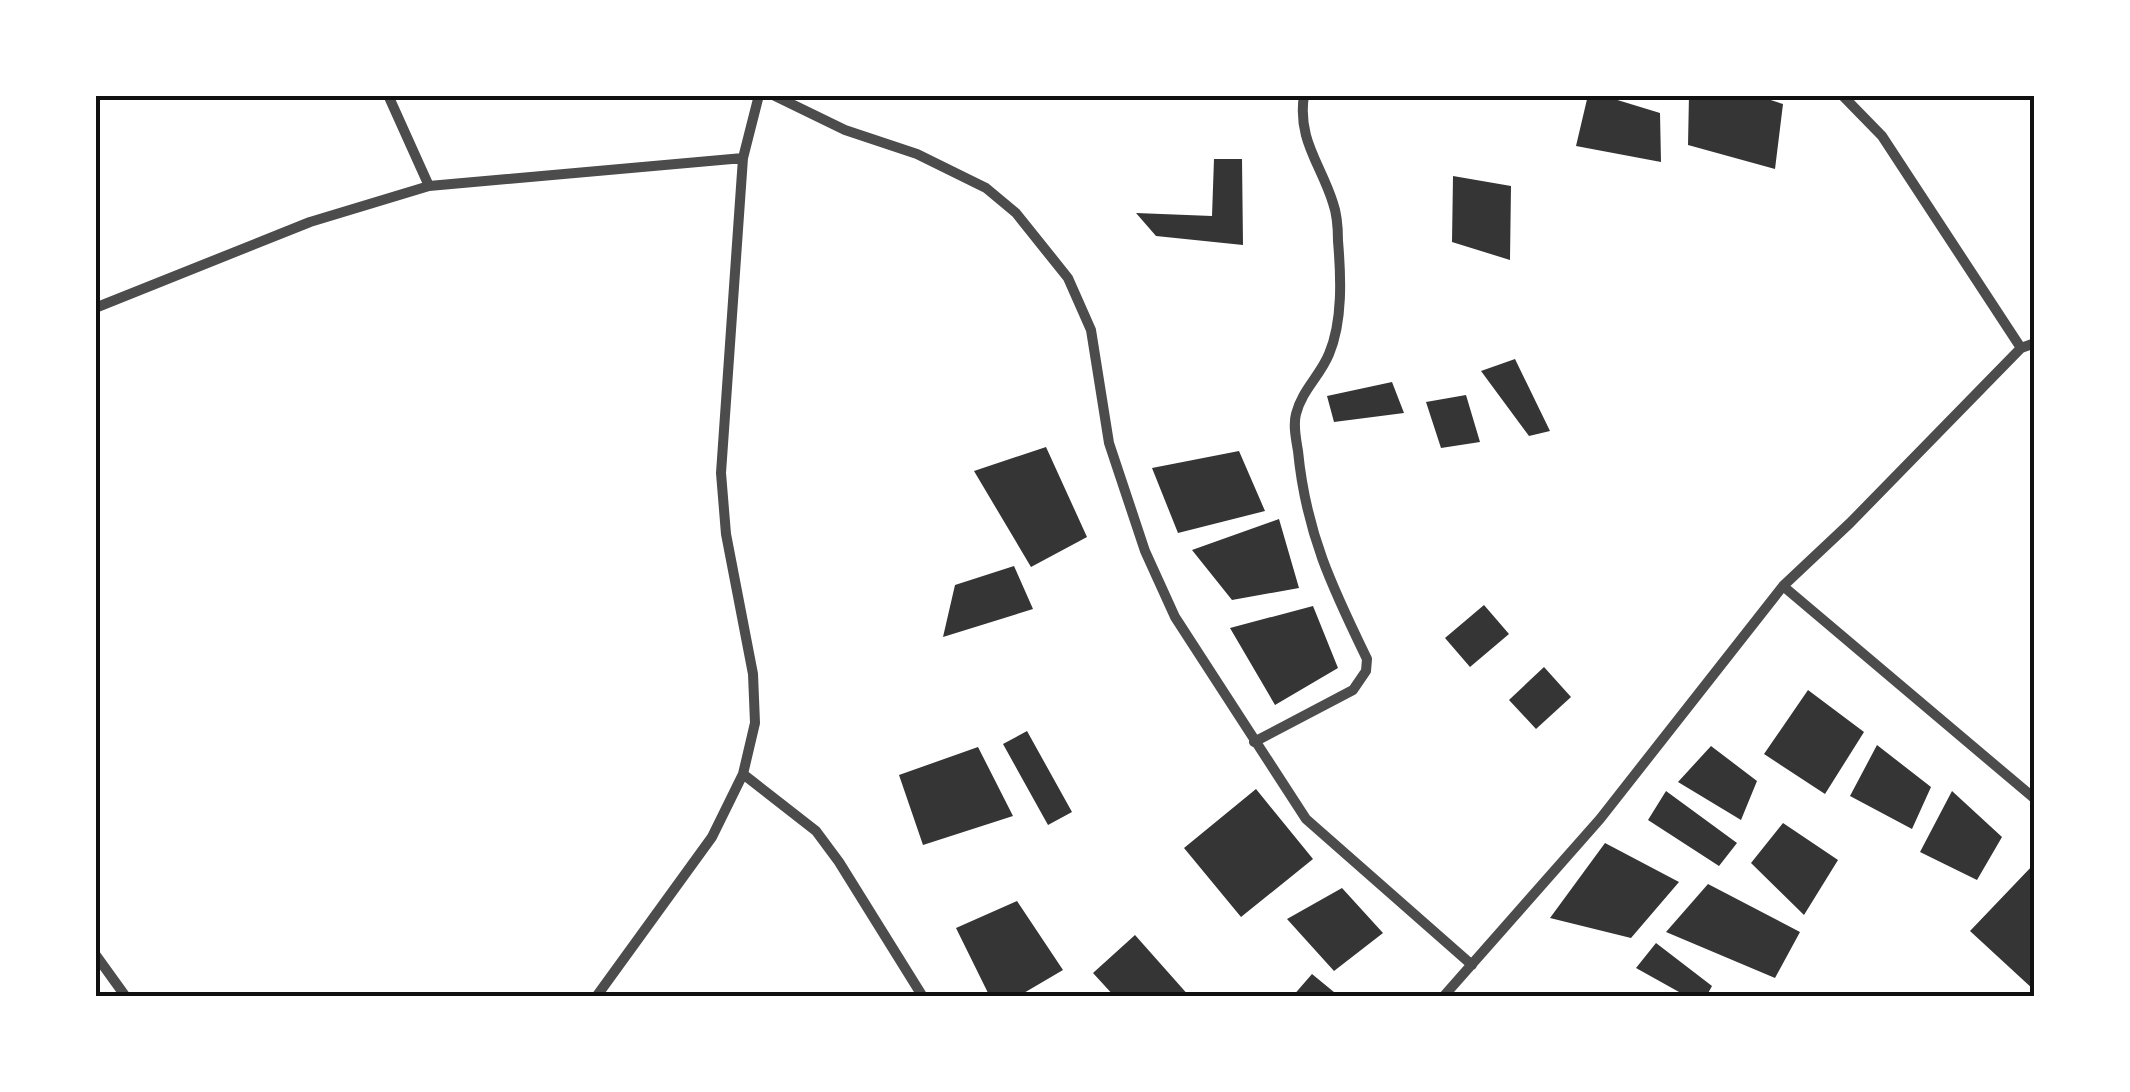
<svg xmlns="http://www.w3.org/2000/svg" width="2130" height="1092" viewBox="0 0 2130 1092" font-family="'Asap Condensed',sans-serif">
  <rect width="100%" height="100%" fill="#fff"/>
  <path fill="#353535" d="M1588,95H1601L1660,113L1661,162L1576,146Z
    M1689,95H1755L1783,104L1775,169L1688,145Z
    M1214,159H1242L1243,245L1156,236L1136,213L1212,216Z
    M1453,176L1511,186L1510,260L1452,242Z
    M1515,359L1550,431L1529,436L1481,371Z
    M1392,382L1404,413L1334,422L1327,396Z
    M1466,395L1480,442L1441,448L1426,402Z
    M1046,447L1087,537L1031,567L974,471Z
    M1239,451L1265,511L1178,533L1152,468Z
    M1279,519L1299,588L1232,600L1192,550Z
    M1014,566L1033,609L943,637L955,585Z
    M1484,605L1509,634L1470,667L1445,638Z
    M1313,606L1338,668L1275,705L1230,628Z
    M1544,667L1571,697L1536,729L1509,700Z
    M1808,690L1864,732L1825,794L1764,754Z
    M1027,731L1072,812L1048,825L1003,744Z
    M1877,745L1931,787L1912,829L1850,796Z
    M1711,746L1757,781L1741,820L1678,782Z
    M978,747L1013,816L923,845L899,775Z
    M1256,789L1313,859L1241,917L1184,848Z
    M1666,791L1737,843L1719,866L1648,820Z
    M1952,791L2002,837L1977,880L1920,852Z
    M1783,823L1838,860L1804,915L1751,863Z
    M1605,843L1679,882L1631,938L1550,918Z
    M2035,863V991L1970,931Z
    M1708,884L1800,932L1775,978L1666,932Z
    M1342,888L1383,933L1334,971L1287,919Z
    M1017,901L1063,970L1017,997H990L956,928Z
    M1135,935L1190,997H1115L1093,973Z
    M1656,943L1712,986L1706,997H1688L1636,968Z
    M1312,974L1340,997H1292Z"/>
  <g fill="none" stroke-linecap="round" stroke-linejoin="round">
    <path stroke="#4c4c4c" stroke-width="10" d="M388,95L429,186
      M773,95L845,130L917,154L986,188L1016,213L1068,278L1091,330L1109,443L1145,551L1175,617L1306,819L1472,965
      M1842,95L1882,136L2021,348
      M95,308L310,222L429,186L743,158
      M1783,586L2035,799
      M1254,742L1353,690L1366,671L1367,659C1332,587 1306,533 1298,451C1296,439 1293,425 1296,414C1302,390 1320,376 1329,354C1343,321 1341,276 1338,241C1338,229 1337,214 1333,203C1321,164 1297,140 1304,95
      M743,774L816,831L839,862L923,997
      M95,954L126,997
      M596,997L712,837L743,774L755,723L753,674L726,534L721,473L743,158L759,95
      M1443,997L1600,819L1783,586L1850,523L2021,348L2035,343"/>
  </g>
  <rect width="2130" height="1092" fill="none" stroke="#ffffff" stroke-width="195"/>
  <rect x="98" y="98" width="1934" height="896" fill="none" stroke="#111" stroke-width="4"/>
</svg>
